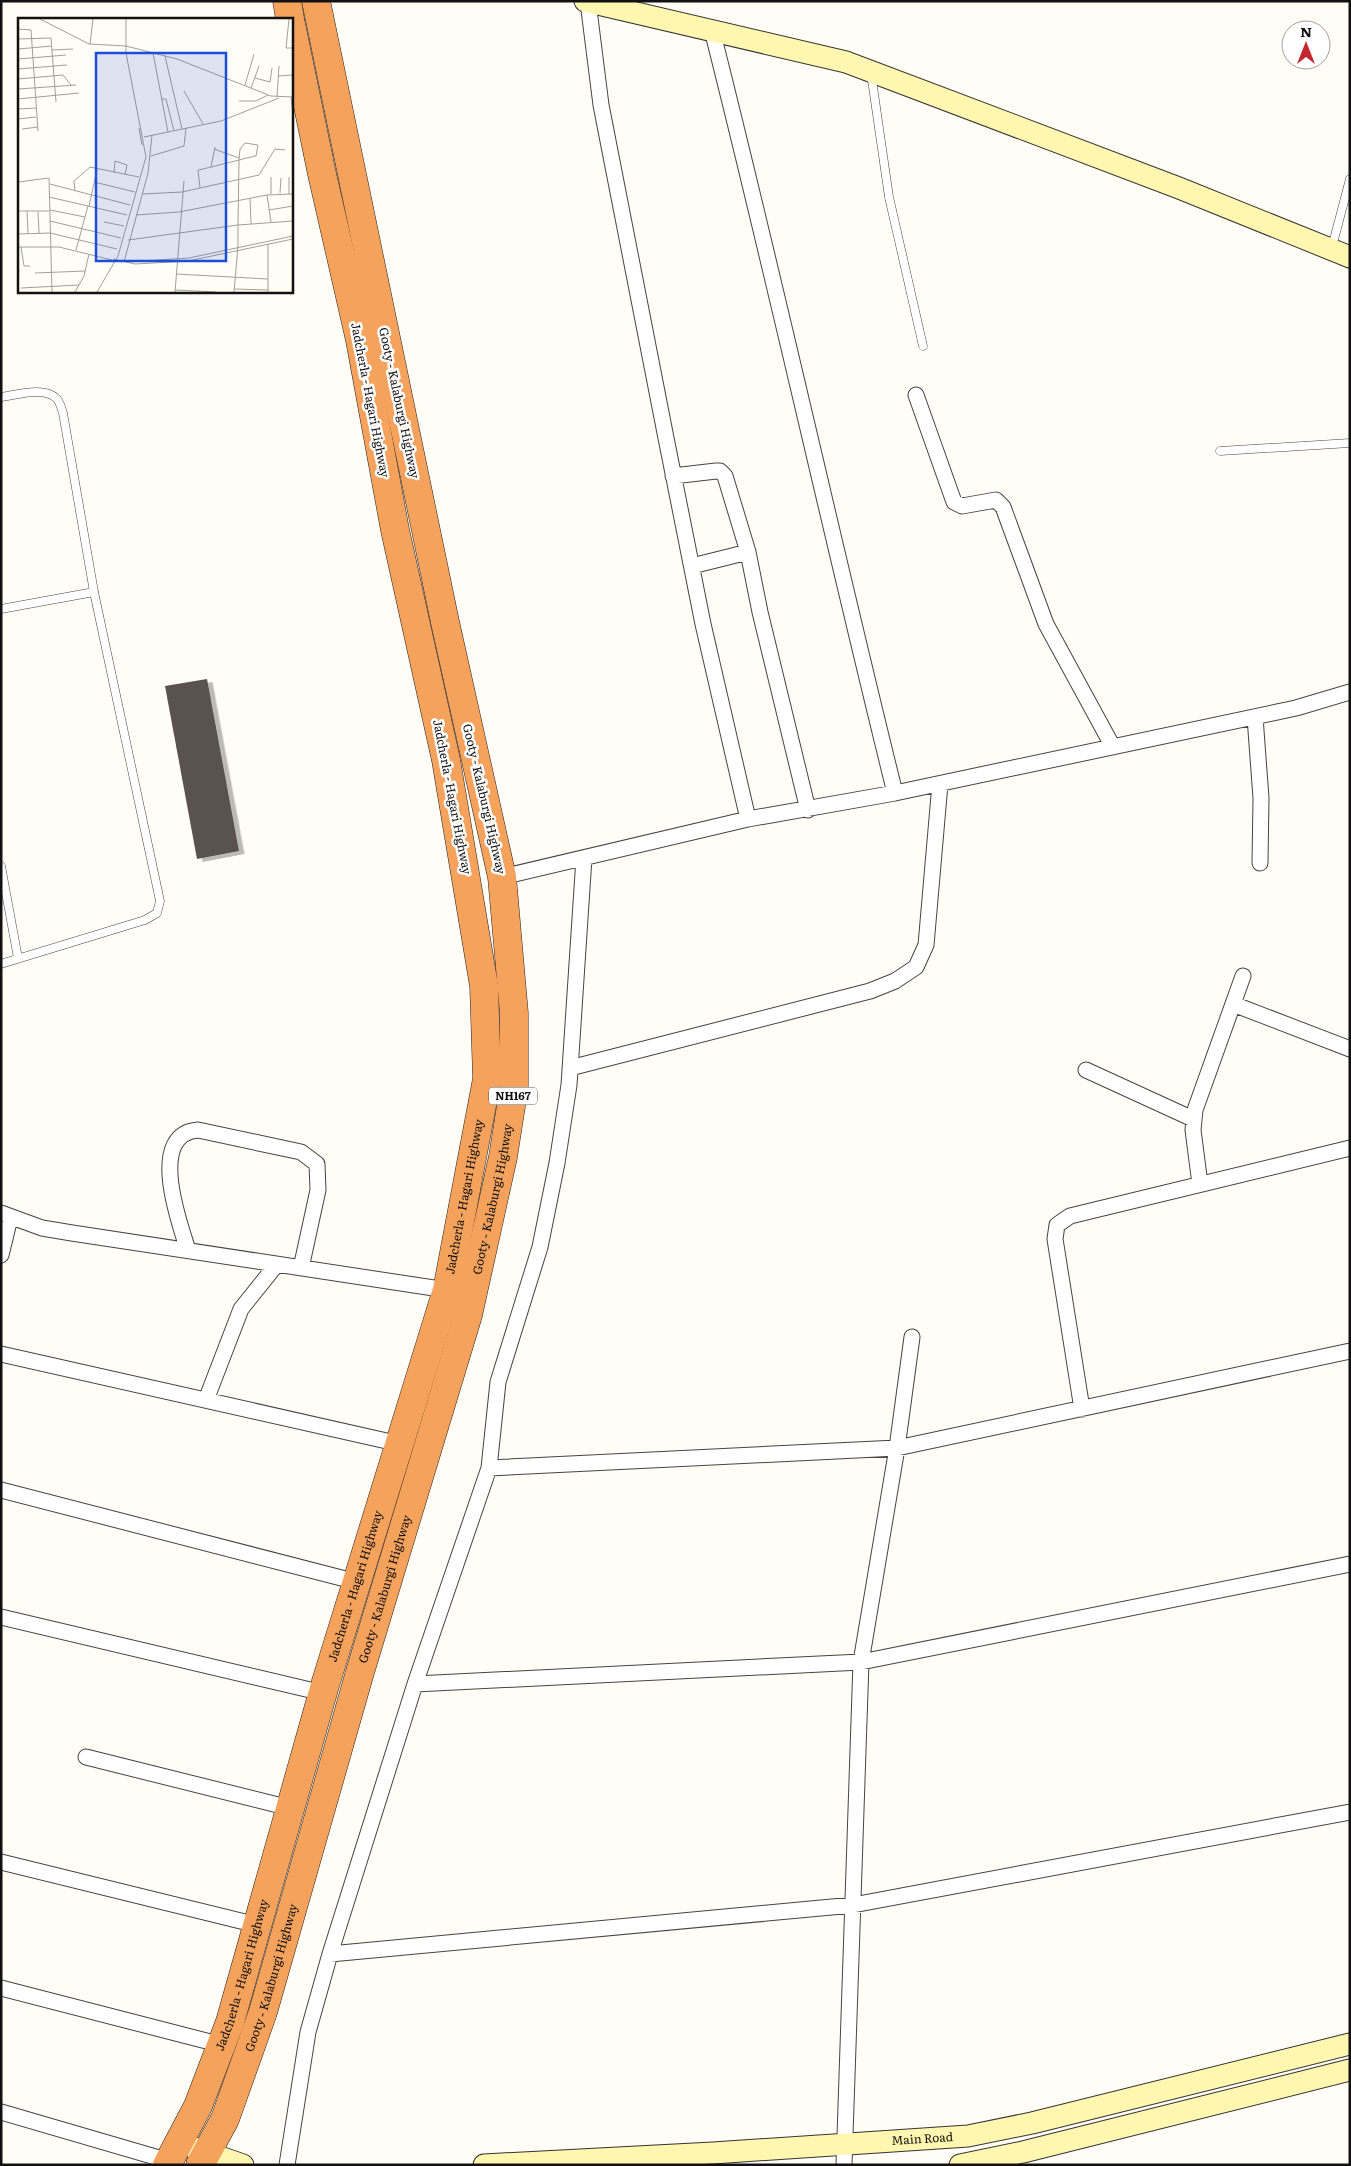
<svg xmlns="http://www.w3.org/2000/svg" width="1351" height="2166" viewBox="0 0 1351 2166" font-family="Literata,serif">
  <defs>
    <filter id="shadow"><feDropShadow dx="5.5" dy="3" stdDeviation="0" flood-color="#0004"/></filter>
  </defs>
  <rect width="100%" height="100%" fill="#fffdf5"/>
  <path fill="#5a524d" filter="url(#shadow)" d="M207,679L239,851L197,859L165,686Z"/>
  <g fill="none" stroke-linecap="round" stroke-linejoin="round">
    <defs>
      <path id="lane" d="M871,73L889,197L923,346
        M1332,247L1350,179
        M1,397C17,395 43,386 56,398C60,401 61,408 63,413L94,592L160,901L157,913L145,920L1,964
        M1220,451L1350,443
        M1,609L94,592
        M1,866L18,958"/>
      <path id="street" d="M588,2L601,105L666,438L703,624L748,819
        M712,30C776,283 832,539 895,793
        M916,395L954,502L962,506L996,500L1003,507L1046,624L1113,747
        M673,476L716,471H720L725,476L748,552L760,612L808,810
        M692,566L748,552
        M1255,717L1261,798L1260,863
        M502,877L748,819L895,793L1296,708L1350,692
        M1233,1004L1350,1049
        M570,1068L870,991L895,981L916,967L926,945L940,784
        M1086,1070L1193,1119
        M1200,1184L1193,1130L1195,1110L1243,976
        M1,1213L42,1228L72,1233L447,1290
        M188,1250C179,1222 147,1134 198,1130L301,1152L317,1164L318,1190L301,1268
        M1,1255L10,1218
        M1,1354L400,1444
        M206,1400L241,1309L277,1264
        M1082,1409L1055,1239L1057,1225L1070,1216L1350,1148
        M489,1468L897,1448L1350,1351
        M1,1490L357,1582
        M1,1617L323,1693
        M415,1684L861,1662L1350,1564
        M86,1757L290,1808
        M1,1862L257,1925
        M330,1954L853,1905L1350,1812
        M1,1988L222,2045
        M1,2112L169,2161
        M287,2165L308,2032L330,1954L415,1684L489,1468L498,1382L540,1247L557,1163L569,1085L584,858
        M844,2165L861,1662L897,1448L912,1337"/>
      <g id="secondary">
        <path d="M585,1L846,62L1179,188L1350,257"/>
        <path d="M194,2148L243,2165"/>
        <path id="s1" d="M484,2165L713,2153L968,2136L1032,2123L1350,2044"/>
        <path d="M960,2165L1023,2152L1350,2070"/>
      </g>
      <g id="highway">
        <path d="M287,1L290,19"/>
        <path id="s2" d="M167,2165L198,2106L230,2022L325,1685L447,1290L487,1079L484,986L446,760L395,530L360,340L322,174L291,24"/>
        <path id="s3" d="M200,2165L225,2119L263,2012L360,1672L468,1315L503,1157L514,1087V1013L502,877L445,622L316,1"/>
      </g>
    </defs>
    <use href="#lane" stroke="#444" stroke-width="9"/>
    <use href="#street" stroke="#444" stroke-width="17"/>
    <use href="#secondary" stroke="#333" stroke-width="23"/>
    <use href="#highway" stroke="#222" stroke-width="29"/>
    <use href="#lane" stroke="#fff" stroke-width="8"/>
    <use href="#street" stroke="#fff" stroke-width="15"/>
    <use href="#secondary" stroke="#fff6b0" stroke-width="21"/>
    <use href="#highway" stroke="#f5a25d" stroke-width="28"/>
  </g>
  <g text-anchor="middle" stroke-width="5" stroke-linejoin="round" paint-order="stroke">
    <rect fill="#fff" stroke="#585858" stroke-width="1" x="489" y="1087.5" width="48" height="17" rx="4"/>
    <g font-size="11" font-weight="bold" fill="#111">
      <text x="513" y="1100">NH167</text>
    </g>
    <g font-size="12" fill="#111" stroke="#fff">
      <text transform="translate(370 400) rotate(79)" y="4">Jadcherla - Hagari Highway</text>
      <text transform="translate(399 403) rotate(78)" y="4">Gooty - Kalaburgi Highway</text>
      <text transform="translate(452 797) rotate(79)" y="4">Jadcherla - Hagari Highway</text>
      <text transform="translate(484 799) rotate(77)" y="4">Gooty - Kalaburgi Highway</text>
      <text dy="4" stroke="none"><textPath href="#s2" startOffset="1015">Jadcherla - Hagari Highway</textPath></text>
      <text dy="4" stroke="none"><textPath href="#s3" startOffset="1011">Gooty - Kalaburgi Highway</textPath></text>
      <text dy="4" stroke="none"><textPath href="#s2" startOffset="610">Jadcherla - Hagari Highway</textPath></text>
      <text dy="4" stroke="none"><textPath href="#s3" startOffset="606">Gooty - Kalaburgi Highway</textPath></text>
      <text dy="4" stroke="none"><textPath href="#s2" startOffset="205">Jadcherla - Hagari Highway</textPath></text>
      <text dy="4" stroke="none"><textPath href="#s3" startOffset="201">Gooty - Kalaburgi Highway</textPath></text>
      <text dy="4" stroke="none"><textPath href="#s1" startOffset="439">Main Road</textPath></text>
    </g>
  </g>
  <g transform="translate(18 18)">
    <rect width="275" height="275" fill="#fffdf5"/>
    <path fill="none" stroke="#a09f9a" stroke-width="1" d="M22,1L71,26L108,28M271,1L268,30H275M0,11L13,12L20,113M0,21L33,20L38,84M72,26L75,1M108,28L159,41L253,78L275,79M0,31L34,28M34,32L55,31M135,35L150,114M147,38L164,111M0,41L48,37M0,51L49,47M260,58L275,57M237,60L252,64L254,50M0,61L45,57L53,67M227,67L236,36M233,70L241,48M0,71L58,67M166,73L185,106M259,79L261,48M273,79L275,96M0,81L61,75M143,81H148L156,113M221,83H238L250,77M0,91L18,90M0,101L18,99M121,110L124,127M4,111L20,109M126,119L203,103L261,80M196,131L221,140M133,138L166,128L168,110M193,149L197,129M96,155L97,143L109,147L107,157M0,164L31,160L34,274M76,164L117,174M32,166L112,187M182,170L180,152H181L237,138H238L240,127L227,125L222,131L221,142L220,207V228L216,274M57,173L56,163L72,149L121,159M262,175L263,160M125,176L164,174L241,157L257,131L267,132M253,176V159M271,176V159M249,177L253,204M31,179L109,197M232,180L233,206M71,188L79,152M32,192L67,199M251,192L275,188M0,193H31M9,193L10,215M20,194L21,215M118,197L161,194L249,177L275,176M32,203L103,220M86,204L106,208M0,216L32,215L99,231M110,222L220,207L275,203M0,229H41L94,242M3,229L6,248H12M58,232L70,188M95,241L117,246L170,243L275,221M106,244L130,155L134,117M109,244L171,240L275,218M17,255L67,253M158,256L250,261M3,270L61,267M216,271L250,272M157,272L198,274M57,274L66,258L71,236M79,274L100,238L128,139L108,35V1M157,274L166,163M250,274V226"/>
    <path fill="#1d4ed8" fill-opacity="0.15" stroke="#1d4ed8" stroke-width="2.5" d="M78,35H208V243H78Z"/>
    <rect width="275" height="275" fill="none" stroke="#111" stroke-width="2.5"/>
  </g>
  <rect width="1351" height="2166" fill="none" stroke="#111111" stroke-width="5"/>
  <g transform="translate(1306 45)"><circle r="24" fill="#ffffff" stroke="#a0a0a0"/>
  <path d="M0-4L9 19L0 12L-9 19Z" fill="#c4262e"/>
  <text y="-8" font-size="14" font-weight="bold" text-anchor="middle" fill="#111111">N</text>
  </g>
</svg>
